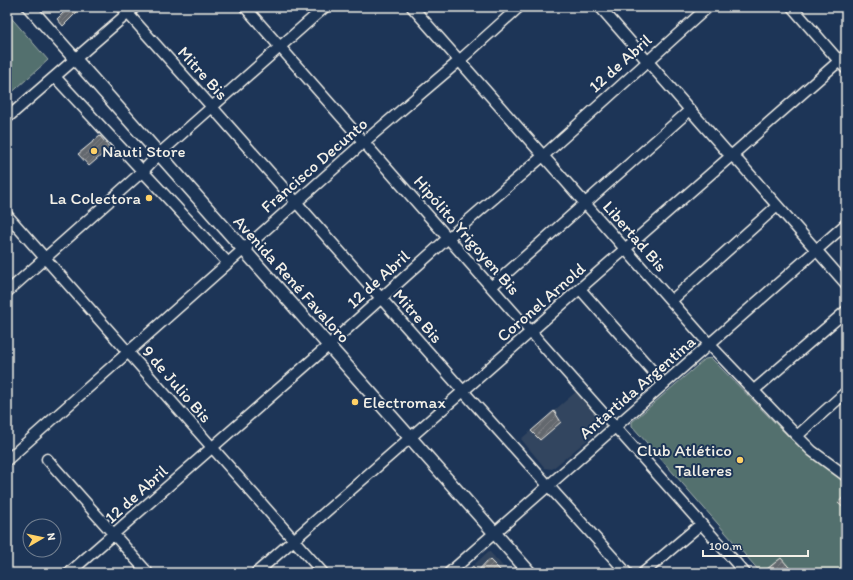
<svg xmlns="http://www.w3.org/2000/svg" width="853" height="580" viewBox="0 0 853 580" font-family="Itim,sans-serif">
  <defs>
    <pattern id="building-hatch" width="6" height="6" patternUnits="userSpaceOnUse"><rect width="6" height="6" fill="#64686e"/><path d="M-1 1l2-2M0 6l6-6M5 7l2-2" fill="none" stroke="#7b7e83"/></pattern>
  </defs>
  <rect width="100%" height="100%" fill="#1d3557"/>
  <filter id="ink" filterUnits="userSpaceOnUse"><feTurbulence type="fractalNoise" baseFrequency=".025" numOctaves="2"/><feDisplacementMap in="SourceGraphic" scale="8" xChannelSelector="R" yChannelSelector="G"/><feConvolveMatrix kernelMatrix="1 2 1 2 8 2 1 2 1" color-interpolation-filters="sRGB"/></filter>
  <g filter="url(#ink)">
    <path fill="#32445e" d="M577,391L607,424L552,469L545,468L521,439Z
      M489,551L509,573H465Z"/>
    <path fill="#53706e" stroke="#a4b0ab" d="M7,13L48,60L7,97Z
      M711,358L793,441L846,483V573H761L632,426V422L705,359Z"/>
    <path fill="url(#building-hatch)" stroke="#f4f1e8" d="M69,7H82L63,26L57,19Z
      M100,136L110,148L89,166L78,154Z
      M554,411L561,422L540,440L531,431Z
      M846,494V510L838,503Z
      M781,558L794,573H762Z
      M489,559L503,573H465L473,566L476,573Z"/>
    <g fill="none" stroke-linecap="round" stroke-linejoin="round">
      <defs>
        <path id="minor" d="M122,7L212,107L463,391L627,573
          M245,7L491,287L745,573
          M412,7L709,344L797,436L812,451L846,476
          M600,7L726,151L739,162L846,284
          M792,7L846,69
          M55,77L228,263
          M7,118L135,7
          M7,215L323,573
          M491,287L690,110
          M580,289L664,384
          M7,292L143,171L159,154L325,7
          M671,301L777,206
          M753,391L846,311
          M797,436L846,392
          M47,459L148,573
          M7,460L364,142L459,61L519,7
          M69,573L328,346L448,238L543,156L708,7
          M256,573L846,55
          M449,573L846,224
          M643,573L701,524"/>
        <path id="major" d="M29,7L530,573"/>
      </defs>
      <use href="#minor" stroke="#f4f1e8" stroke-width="13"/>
      <use href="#major" stroke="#f4f1e8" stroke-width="15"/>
      <use href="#minor" stroke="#1d3557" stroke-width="10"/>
      <use href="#major" stroke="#1d3557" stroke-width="12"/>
    </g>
  </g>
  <g fill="#ffd166" stroke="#1d3557" stroke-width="1.5">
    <circle cx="94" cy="151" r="4"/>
    <circle cx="149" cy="198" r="4"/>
    <circle cx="355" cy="402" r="4"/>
    <circle cx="740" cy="460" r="4"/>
  </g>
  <g text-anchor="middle" stroke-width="4" stroke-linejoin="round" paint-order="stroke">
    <g font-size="17" fill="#f4f1e8" stroke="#1d3557">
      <text transform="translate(620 63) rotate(-42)" y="6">12 de Abril</text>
      <text transform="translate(203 73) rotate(48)" y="6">Mitre Bis</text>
      <text transform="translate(314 165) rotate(-41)" y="6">Francisco Decunto</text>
      <text transform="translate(467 235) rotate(49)" y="6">Hipólito Yrigoyen Bis</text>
      <text transform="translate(635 236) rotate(49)" y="6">Libertad Bis</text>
      <text transform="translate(292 279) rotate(48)" y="6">Avenida René Favaloro</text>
      <text transform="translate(378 279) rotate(-42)" y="6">12 de Abril</text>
      <text transform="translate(541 302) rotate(-41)" y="6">Coronel Arnold</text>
      <text transform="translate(418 316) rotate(49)" y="6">Mitre Bis</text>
      <text transform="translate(177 384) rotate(49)" y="6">9 de Julio Bis</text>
      <text transform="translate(637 387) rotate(-41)" y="6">Antartida Argentina</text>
      <text transform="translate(136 494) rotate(-42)" y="6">12 de Abril</text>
    </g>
    <g font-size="17" fill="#f4f1e8" stroke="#1d3557" text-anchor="start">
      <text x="102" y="157">Nauti Store</text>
      <text x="141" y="204" text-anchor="end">La Colectora</text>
      <text x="363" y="408">Electromax</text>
      <text x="732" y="456" text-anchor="end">Club Atlético<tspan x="732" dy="20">Talleres</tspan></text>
    </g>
  </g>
  <rect width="853" height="580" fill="none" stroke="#1d3557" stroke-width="24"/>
  <rect x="12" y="12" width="829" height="556" fill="none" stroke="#f4f1e8" stroke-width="1.5" filter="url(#ink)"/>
  <g transform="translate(42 538) rotate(81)"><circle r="19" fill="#1d3557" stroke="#738091"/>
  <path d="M0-3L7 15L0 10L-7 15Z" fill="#ffd166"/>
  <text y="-6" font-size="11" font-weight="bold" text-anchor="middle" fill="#f4f1e8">N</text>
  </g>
  <path d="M703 550v6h105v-6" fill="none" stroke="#f4f1e8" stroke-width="2"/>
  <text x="709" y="550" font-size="12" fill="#f4f1e8" stroke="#1d3557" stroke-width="3" paint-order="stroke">100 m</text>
</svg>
